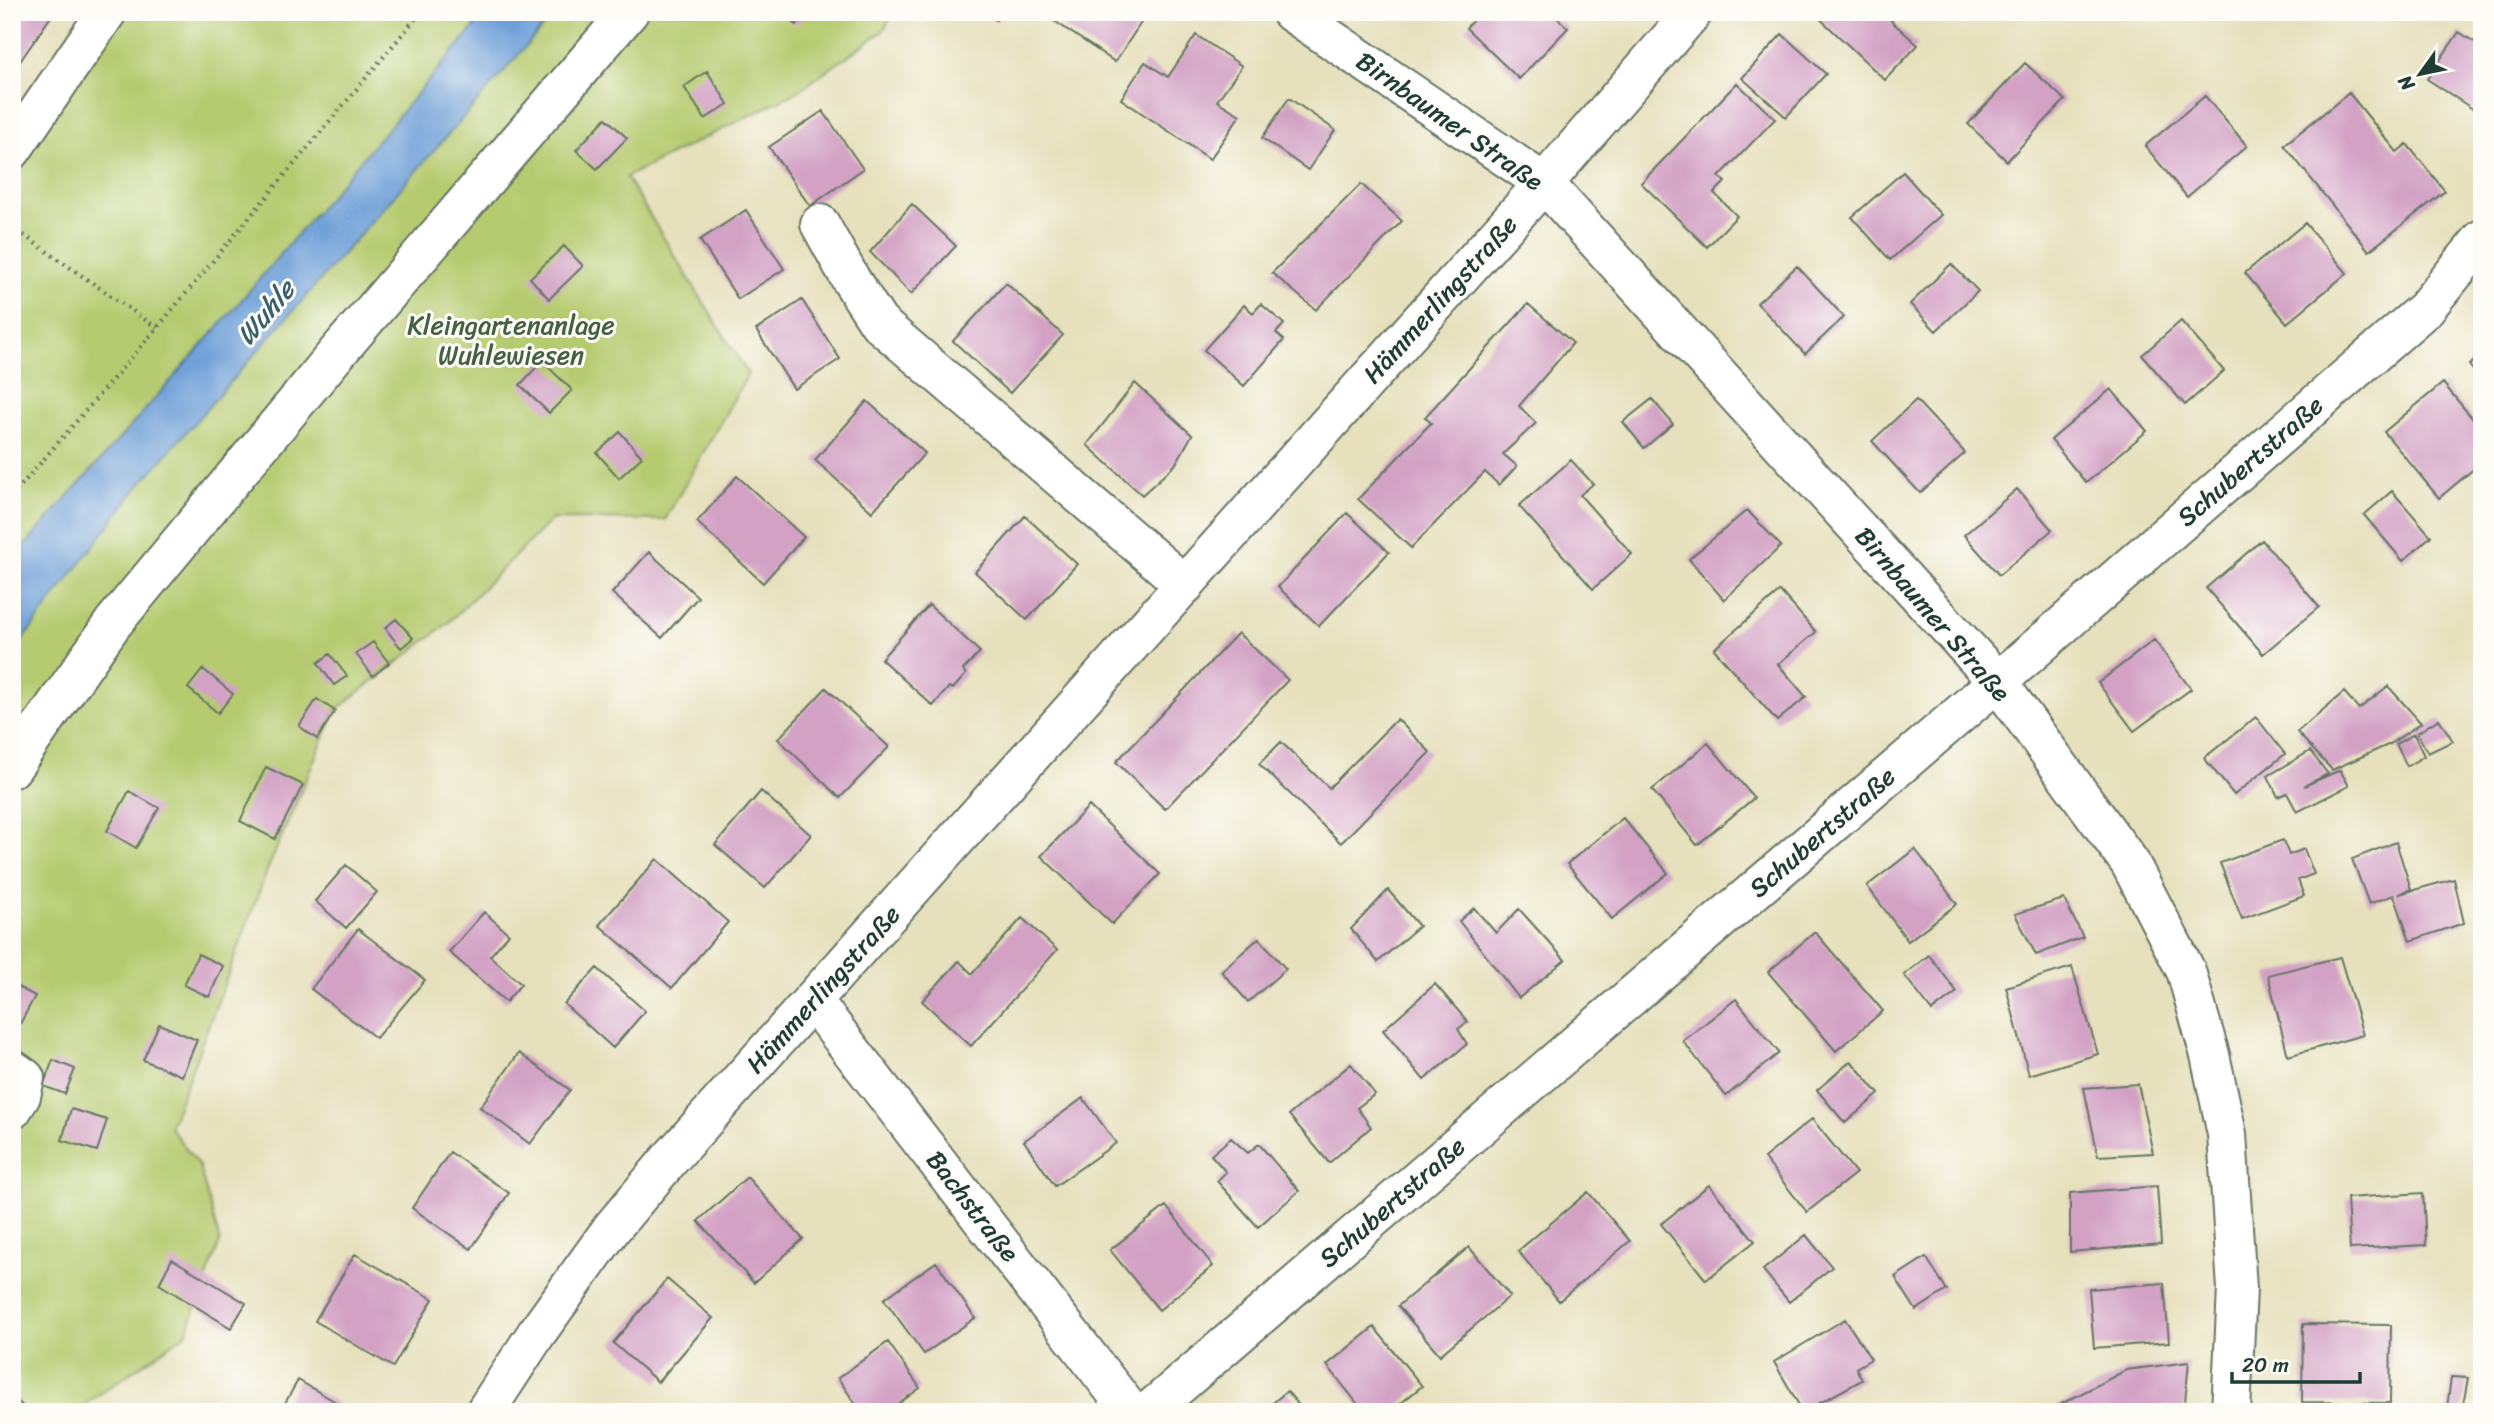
<svg xmlns="http://www.w3.org/2000/svg" width="2494" height="1424" viewBox="0 0 2494 1424" font-family="Sriracha,sans-serif">
  <rect width="100%" height="100%" fill="#fdfcf7"/>
  <filter id="ink" filterUnits="userSpaceOnUse"><feTurbulence type="fractalNoise" baseFrequency=".0143" numOctaves="2"/><feDisplacementMap in="SourceGraphic" scale="14" xChannelSelector="R" yChannelSelector="G"/><feConvolveMatrix kernelMatrix="1 2 1 2 8 2 1 2 1" color-interpolation-filters="sRGB"/></filter>
  <filter id="wash" filterUnits="userSpaceOnUse"><feTurbulence type="fractalNoise" baseFrequency=".00686" numOctaves="4" result="noise"/><feDisplacementMap in="SourceGraphic" scale="28" xChannelSelector="R" yChannelSelector="G"/><feGaussianBlur stdDeviation="1.57" result="paint"/><feColorMatrix in="noise" values="0 0 0 0 0 0 0 0 0 0 0 0 0 0 0 0 0 1.4 0 .05"/><feComposite in="paint" operator="in"/></filter>
  <g filter="url(#wash)">
    <rect width="100%" height="100%" fill="#e6e0bc"/>
    <path fill="#b6cb6f" stroke="#6a8452" stroke-width="2" d="M114,12H487L221,324L12,560V153Z
      M556,12H894L883,31L797,92L626,177L748,374L665,520L552,519L448,623L335,711L269,866L170,1127L199,1166L220,1242L186,1334L74,1412H12V654L136,489Z"/>
    <path fill="#6d9fd8" stroke="#466e86" stroke-width="2" d="M487,12H556L136,489L12,654V560L221,324Z"/>
    <g id="blocks">
      <path fill="#d2a1c4" d="M12,12H54L12,73Z
        M784,12H810L796,25Z
        M987,12H1002L996,20Z
        M1054,12H1148L1115,62L1050,18Z
        M1480,12H1551L1568,28L1519,79L1466,28Z
        M1813,12H1899L1891,21L1918,45L1885,80Z
        M2459,32L2482,47V115L2427,79Z
        M1782,34L1826,74L1786,117L1742,78Z
        M1196,35L1242,66L1217,101L1240,115L1210,159L1121,99L1145,62L1168,77Z
        M2025,63L2065,100L2007,161L1968,124Z
        M707,71L728,104L705,119L684,87Z
        M1737,83L1775,119L1719,177L1725,182L1714,193L1737,216L1707,247L1641,183Z
        M2349,93L2397,152L2407,144L2445,191L2369,251L2284,145Z
        M2205,96L2247,146L2187,197L2145,146Z
        M1289,98L1335,130L1308,170L1262,138Z
        M823,111L863,169L810,206L769,147Z
        M606,118L627,138L597,169L576,150Z
        M1903,172L1941,215L1890,260L1852,217Z
        M1361,184L1402,221L1316,310L1272,273Z
        M912,204L956,246L911,294L870,252Z
        M746,210L784,269L738,299L700,240Z
        M2305,223L2347,273L2287,323L2245,273Z
        M564,246L583,266L549,299L530,278Z
        M1951,264L1978,291L1936,331L1910,304Z
        M1797,266L1844,317L1805,354L1757,303Z
        M1006,283L1063,335L1010,393L953,341Z
        M802,300L840,359L794,389L756,330Z
        M1261,304L1284,324L1276,333L1284,340L1244,386L1204,350L1244,305L1253,313Z
        M1528,304L1573,343L1519,406L1536,423L1503,454L1517,466L1499,485L1485,472L1411,548L1358,499L1431,423L1425,417Z
        M2181,321L2224,371L2185,405L2142,355Z
        M2482,355V382L2469,365Z
        M542,361L572,390L549,413L520,385Z
        M1135,383L1192,435L1175,465L1142,495L1087,445Z
        M2443,383L2482,430V462L2439,498L2384,432Z
        M2111,389L2147,431L2086,483L2051,440Z
        M1652,399L1673,424L1644,448L1623,422Z
        M1916,400L1965,453L1920,493L1872,441Z
        M867,401L925,453L872,512L815,460Z
        M620,432L642,457L619,478L597,453Z
        M1571,460L1593,484L1580,495L1632,554L1593,589L1519,506Z
        M737,476L804,537L763,583L697,522Z
        M2017,489L2052,530L1999,575L1964,535Z
        M2392,491L2431,536L2403,561L2364,515Z
        M1747,510L1781,546L1724,600L1689,559Z
        M1347,513L1389,552L1319,626L1278,587Z
        M1025,516L1077,564L1027,620L975,572Z
        M2262,540L2319,607L2263,654L2206,588Z
        M649,552L698,597L662,638L612,593Z
        M1780,591L1816,632L1778,664L1806,697L1777,721L1714,649Z
        M929,605L980,652L963,670L966,674L953,689L949,687L933,706L881,659Z
        M396,619L413,638L401,648L385,628Z
        M1238,633L1288,680L1165,809L1116,762Z
        M2154,640L2191,689L2134,731L2098,683Z
        M373,642L389,663L373,676L356,654Z
        M330,654L347,676L334,685L318,663Z
        M203,669L233,694L218,713L188,688Z
        M2388,686L2421,723L2390,744L2332,770L2297,732L2344,692L2359,709Z
        M826,688L889,747L840,798L778,739Z
        M317,699L335,711L317,739L299,726Z
        M2256,717L2285,754L2234,795L2204,758Z
        M1397,719L1430,752L1341,843L1259,764L1281,742L1329,788Z
        M2439,719L2453,741L2428,753L2417,733Z
        M2414,734L2424,756L2407,766L2396,744Z
        M1708,743L1754,798L1697,845L1652,790Z
        M2310,751L2328,774L2304,786L2340,770L2349,786L2297,812L2287,793L2278,797L2268,776Z
        M266,767L303,785L275,839L240,821Z
        M129,791L159,808L136,848L107,831Z
        M761,791L811,835L765,888L715,845Z
        M1089,806L1160,874L1112,924L1041,856Z
        M1623,818L1668,873L1612,919L1567,864Z
        M2283,840L2289,855L2304,849L2314,874L2298,880L2304,896L2242,919L2220,863Z
        M2396,842L2411,889L2399,894L2454,879L2464,923L2410,941L2394,895L2369,904L2352,859Z
        M1915,849L1957,904L1908,941L1867,886Z
        M657,859L728,922L672,988L599,925Z
        M346,865L377,892L346,928L315,901Z
        M1388,890L1419,926L1378,962L1351,929Z
        M2064,899L2083,937L2036,955L2015,914Z
        M1474,908L1496,933L1519,909L1565,960L1519,998L1459,921Z
        M484,912L509,934L490,956L521,984L506,1002L449,952Z
        M1022,918L1057,950L971,1046L922,1001L959,961L972,974Z
        M358,929L425,980L376,1038L311,989Z
        M1815,932L1883,1011L1836,1051L1768,972Z
        M1259,938L1286,969L1248,1002L1221,971Z
        M198,954L223,966L209,997L184,985Z
        M1929,955L1957,992L1932,1011L1904,975Z
        M2340,957L2363,1035L2288,1056L2268,975Z
        M2072,967L2098,1054L2029,1075L2006,987Z
        M597,968L645,1011L613,1048L564,1004Z
        M12,984L35,996L12,1039Z
        M1435,984L1468,1022L1458,1029L1467,1044L1424,1080L1383,1030Z
        M1736,999L1779,1053L1726,1096L1683,1041Z
        M159,1024L197,1040L182,1076L143,1060Z
        M519,1053L570,1090L530,1144L480,1107Z
        M53,1060L75,1069L65,1094L43,1086Z
        M1851,1061L1879,1094L1845,1123L1817,1090Z
        M1351,1064L1375,1094L1357,1108L1371,1127L1329,1163L1289,1115Z
        M2138,1084L2153,1153L2098,1156L2084,1088Z
        M1083,1098L1116,1143L1055,1186L1024,1141Z
        M71,1109L107,1120L97,1151L62,1140Z
        M1812,1119L1856,1173L1807,1212L1764,1158Z
        M1231,1138L1248,1153L1259,1144L1299,1191L1258,1227L1217,1181L1226,1172L1211,1155Z
        M450,1152L509,1193L471,1249L412,1208Z
        M747,1177L803,1239L754,1283L698,1221Z
        M1709,1185L1755,1241L1706,1280L1661,1224Z
        M2157,1186L2161,1244L2070,1252V1193Z
        M1588,1192L1630,1241L1559,1301L1518,1251Z
        M2423,1193L2426,1245L2350,1249L2347,1198Z
        M1166,1206L1213,1266L1159,1310L1110,1250Z
        M12,1209L19,1213L12,1225Z
        M1806,1235L1832,1267L1789,1302L1763,1270Z
        M1469,1247L1510,1296L1440,1355L1398,1306Z
        M355,1254L433,1299L393,1367L315,1321Z
        M1926,1257L1947,1290L1916,1310L1895,1277Z
        M172,1259L246,1303L231,1328L159,1284Z
        M936,1262L975,1318L924,1354L884,1299Z
        M667,1279L713,1318L658,1382L613,1343Z
        M2164,1283L2169,1342L2094,1348L2089,1289Z
        M1845,1319L1871,1359L1856,1368L1862,1380L1803,1412L1774,1362Z
        M2303,1324L2391,1325L2390,1403L2302,1402Z
        M1374,1327L1422,1386L1390,1412H1364L1327,1365Z
        M888,1342L920,1388L887,1412H861L838,1378Z
        M2189,1362L2184,1412H2046L2126,1370Z
        M2451,1377L2468,1378L2462,1411L2447,1409Z
        M298,1380L353,1412H280Z
        M1287,1391L1304,1412H1262Z
        M12,1396L29,1412H12Z"/>
    </g>
  </g>
  <g filter="url(#ink)">
    <use href="#blocks" fill-opacity="0" stroke="#657664" stroke-width="2"/>
    <g fill="none" stroke-linecap="round" stroke-linejoin="round">
      <defs>
        <path id="minor" d="M1291,12L1544,183L1997,681L2130,863L2186,971L2210,1055L2227,1134L2237,1289L2231,1412
          M12,150L107,12
          M820,224L851,280L879,323L1185,585
          M12,768L113,623L337,353L629,12
          M813,1001L1131,1412
          M12,1069L25,1078L21,1096L12,1110
          M485,1412L536,1334L612,1228L669,1160L1544,183L1693,12
          M1148,1412L2025,658L2425,309L2482,239"/>
      </defs>
      <use href="#minor" stroke="#657664" stroke-width="42"/>
      <path stroke="#657664" stroke-width="4.5" stroke-dasharray="2 5" stroke-linecap="butt" d="M12,227L157,328
        M12,496L157,328L421,12"/>
      <use href="#minor" stroke="#fff" stroke-width="38"/>
    </g>
  </g>
  <g text-anchor="middle" stroke-width="6" stroke-linejoin="round" paint-order="stroke">
    <g font-size="26" fill="#1f3d34" stroke="#fdfcf7">
      <text transform="translate(1450 121) rotate(35)" y="9">Birnbaumer Straße</text>
      <text transform="translate(1440 299) rotate(-48)" y="9">Hämmerlingstraße</text>
      <text transform="translate(2250 461) rotate(-41)" y="9">Schubertstraße</text>
      <text transform="translate(1933 614) rotate(49)" y="9">Birnbaumer Straße</text>
      <text transform="translate(1822 832) rotate(-41)" y="9">Schubertstraße</text>
      <text transform="translate(823 989) rotate(-48)" y="9">Hämmerlingstraße</text>
      <text transform="translate(1392 1202) rotate(-41)" y="9">Schubertstraße</text>
      <text transform="translate(973 1206) rotate(52)" y="9">Bachstraße</text>
    </g>
    <g font-size="26" fill="#456043" stroke="#fdfcf7">
      <text x="511" y="334">Kleingartenanlage<tspan x="511" dy="30">Wuhlewiesen</tspan></text>
    </g>
    <g font-size="28" font-style="italic" fill="#3a5f6d" stroke="#fdfcf7">
      <text transform="translate(265 312) rotate(-50)" y="10">Wuhle</text>
    </g>
  </g>
  <rect width="2494" height="1424" fill="none" stroke="#fdfcf7" stroke-width="42"/>
  <g transform="translate(2420 74) rotate(237)" stroke="#fdfcf7" stroke-width="5" paint-order="stroke">
  <path d="M0-5L12 26L0 18L-12 26Z" fill="#1f3d34"/>
  <text y="-10" font-size="19" font-weight="bold" text-anchor="middle" fill="#1f3d34">N</text>
  </g>
  <path d="M2232 1372v10h128v-10" fill="none" stroke="#1f3d34" stroke-width="3.5"/>
  <text x="2242" y="1372" font-size="21" fill="#1f3d34" stroke="#fdfcf7" stroke-width="5" paint-order="stroke">20 m</text>
</svg>
